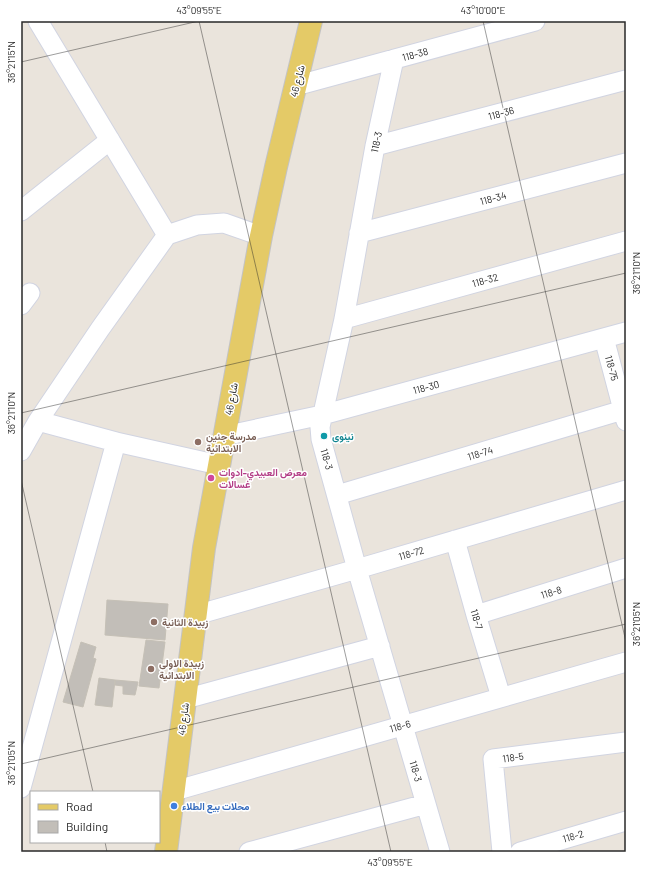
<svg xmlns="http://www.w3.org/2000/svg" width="647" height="873" viewBox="0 0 647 873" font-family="Barlow,Vazirmatn,sans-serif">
  <rect width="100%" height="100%" fill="#eae4dc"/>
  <path fill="#c2beb8" stroke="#c5c0b6" d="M107,600L168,604L165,640L105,635Z
    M146,640L165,642L159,688L139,686Z
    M81,642L96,647L93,658L96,659L83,707L63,702Z
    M99,678L115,680L112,707L95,705Z
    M115,680L138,682L135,695L123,694V686L115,685Z"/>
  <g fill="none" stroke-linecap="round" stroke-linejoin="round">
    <defs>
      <path id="minor" d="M38,21L167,235
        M394,59L375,146L344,319L320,427L321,439L357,569L440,852
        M295,86L535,21
        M375,146L626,80
        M21,211L110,140
        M359,233L626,163
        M21,305L30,293
        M344,319L626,241
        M604,338L626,421
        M38,421L116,442L219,465
        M224,436L322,415L626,332
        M21,451L38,421L100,329L167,235L197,225L224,223L261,236
        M337,495L623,410
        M455,540L476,615L501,697
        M196,615L357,569L626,490
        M476,615L626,568
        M185,699L380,646
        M21,788L116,442
        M174,791L626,662
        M249,852L426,804
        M502,852L493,759L626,742
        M520,852L626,821"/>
      <path id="major" d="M166,852L204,548L261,236L276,167L311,21"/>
    </defs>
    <use href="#minor" stroke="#d1d4e1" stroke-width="21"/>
    <use href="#major" stroke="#c3c3c3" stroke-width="24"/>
    <use href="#minor" stroke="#fff" stroke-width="19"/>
    <use href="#major" stroke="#e4ca67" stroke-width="22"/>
  </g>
  <path fill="none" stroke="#292929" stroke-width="1" stroke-opacity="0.45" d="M199,21L391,852M483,21L626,642M21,62L199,21M21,413L626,273M21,480L93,792M21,764L626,624M105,842L107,852"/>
  <circle fill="#0f9aa8" stroke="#fff" stroke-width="1.5" cx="324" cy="436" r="4"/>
  <g fill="#8d6e63" stroke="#fff" stroke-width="1.5">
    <circle cx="198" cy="442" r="4"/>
    <circle cx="154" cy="622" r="4"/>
    <circle cx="151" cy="669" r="4"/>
  </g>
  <circle fill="#d1479c" stroke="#fff" stroke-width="1.5" cx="211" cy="478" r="4"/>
  <circle fill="#3f7fe0" stroke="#fff" stroke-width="1.5" cx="174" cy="806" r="4"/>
  <g text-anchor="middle" stroke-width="3" stroke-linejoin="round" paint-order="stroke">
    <g font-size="10" fill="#292929" stroke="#fff">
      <text transform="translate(415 54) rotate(-15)" y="4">118-38</text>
      <text transform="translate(297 81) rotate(-76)" y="4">شارع 46</text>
      <text transform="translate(501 113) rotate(-15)" y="4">118-36</text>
      <text transform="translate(376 142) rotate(-78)" y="4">118-3</text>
      <text transform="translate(493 198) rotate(-15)" y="4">118-34</text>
      <text transform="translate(485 280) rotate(-16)" y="4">118-32</text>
      <text transform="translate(612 368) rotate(75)" y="4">118-75</text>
      <text transform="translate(426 387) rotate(-15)" y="4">118-30</text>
      <text transform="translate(231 399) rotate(-80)" y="4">شارع 46</text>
      <text transform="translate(480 453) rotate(-17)" y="4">118-74</text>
      <text transform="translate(327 459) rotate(74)" y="4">118-3</text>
      <text transform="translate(411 553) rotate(-16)" y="4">118-72</text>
      <text transform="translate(551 592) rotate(-17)" y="4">118-8</text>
      <text transform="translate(477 619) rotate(73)" y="4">118-7</text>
      <text transform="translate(183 719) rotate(-83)" y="4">شارع 46</text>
      <text transform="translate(400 726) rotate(-16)" y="4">118-6</text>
      <text transform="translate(513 757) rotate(-8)" y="4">118-5</text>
      <text transform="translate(416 771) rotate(74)" y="4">118-3</text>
      <text transform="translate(573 836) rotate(-16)" y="4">118-2</text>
    </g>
    <g font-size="10" font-weight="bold" fill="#785e54" stroke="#fff" text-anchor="start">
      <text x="206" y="440">مدرسة جنين<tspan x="206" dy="12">الابتدائية</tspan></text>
      <text x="162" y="626">زبيدة الثانية</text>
      <text x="159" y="667">زبيدة الاولى<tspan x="159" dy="12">الابتدائية</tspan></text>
    </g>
    <g font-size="10" font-weight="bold" fill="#0d838f" stroke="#fff" text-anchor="start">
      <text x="332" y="440">نينوى</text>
    </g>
    <g font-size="10" font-weight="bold" fill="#b23c85" stroke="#fff" text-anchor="start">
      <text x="219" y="476">معرض العبيدي-ادوات<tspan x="219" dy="12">غسالات</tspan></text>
    </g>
    <g font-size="10" font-weight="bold" fill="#366cbe" stroke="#fff" text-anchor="start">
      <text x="182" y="810">محلات بيع الطلاء</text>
    </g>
  </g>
  <rect width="647" height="873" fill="none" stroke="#ffffff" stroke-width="44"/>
  <rect x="30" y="791" width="130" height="52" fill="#ffffff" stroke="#a9a9a9"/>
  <rect x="38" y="804" width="20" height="6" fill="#e4ca67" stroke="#a9a9a9"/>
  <text x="66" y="811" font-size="12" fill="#292929">Road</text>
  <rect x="38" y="821" width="20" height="12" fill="#c2beb8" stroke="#a9a9a9"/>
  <text x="66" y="831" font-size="12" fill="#292929">Building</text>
  <rect x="22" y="22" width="603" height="829" fill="none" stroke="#292929" stroke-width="1.5"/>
  <g font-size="10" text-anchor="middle" fill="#292929">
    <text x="199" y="14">43°09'55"E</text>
    <text x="483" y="14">43°10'00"E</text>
    <text transform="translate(11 62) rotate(-90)" y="4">36°21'15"N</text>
    <text transform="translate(636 273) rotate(-90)" y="4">36°21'10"N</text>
    <text transform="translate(11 413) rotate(-90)" y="4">36°21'10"N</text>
    <text transform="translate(636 624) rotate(-90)" y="4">36°21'05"N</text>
    <text transform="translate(11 763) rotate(-90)" y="4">36°21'05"N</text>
    <text x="390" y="866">43°09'55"E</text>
  </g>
</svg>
